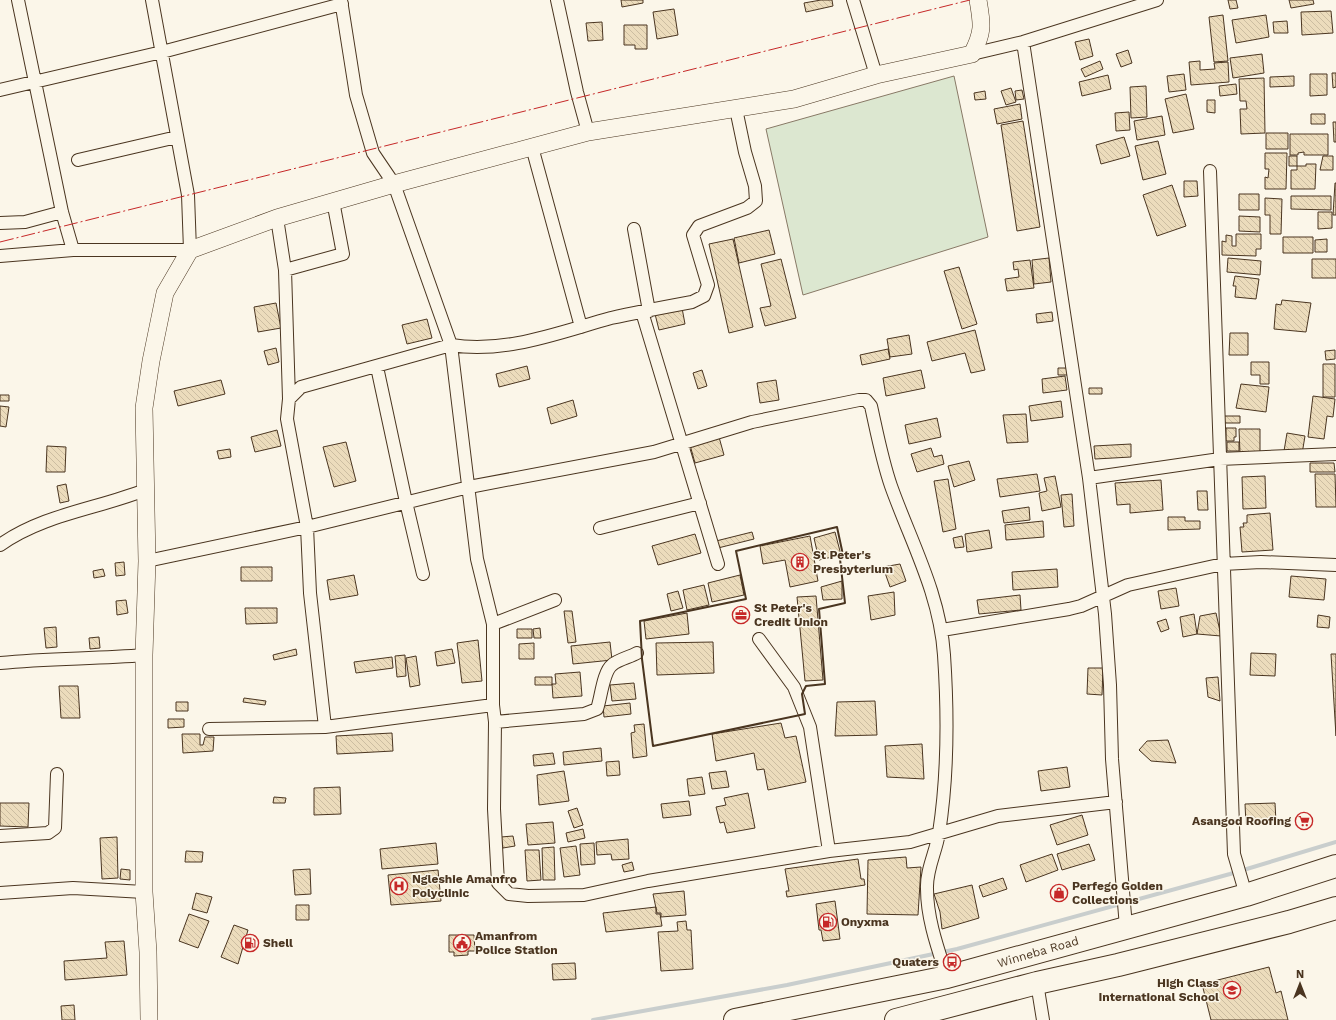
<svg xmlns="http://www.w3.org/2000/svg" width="1336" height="1020" viewBox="0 0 1336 1020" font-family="'Work Sans',sans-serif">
  <defs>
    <pattern id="building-back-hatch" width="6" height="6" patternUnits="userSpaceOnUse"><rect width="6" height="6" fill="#ecdcbc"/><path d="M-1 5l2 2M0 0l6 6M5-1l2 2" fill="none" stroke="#ccbda1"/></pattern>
  </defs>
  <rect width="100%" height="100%" fill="#fbf6e9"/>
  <path fill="#dce7d0" stroke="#887966" d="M954,76L988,237L803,295L766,129Z"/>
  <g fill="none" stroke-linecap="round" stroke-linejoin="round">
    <path stroke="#c9cecd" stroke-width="4" d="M593,1020L787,985L957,949L1230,874L1336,842"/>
  </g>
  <path fill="url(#building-back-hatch)" stroke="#4a3520" d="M621,0H643V3L622,7Z
    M821,0H832L833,6L806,12L804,3Z
    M1228,0H1236L1238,8L1230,9Z
    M1289,0H1313L1314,4L1291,8Z
    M674,9L678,35L657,39L653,12Z
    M1331,11L1333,33L1302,35L1301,12Z
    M1223,15L1228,61L1214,62L1209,17Z
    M1266,15L1269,37L1236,43L1232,20Z
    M1287,21L1288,33H1274L1273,22Z
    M602,22L603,40L588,41L586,23Z
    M624,25H647V49H635V45H624Z
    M1089,39L1093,56L1080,60L1075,42Z
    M1128,50L1132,63L1121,67L1116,54Z
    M1262,54L1264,73L1233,78L1230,58Z
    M1100,61L1103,69L1085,77L1081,69Z
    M1200,61V70L1215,69L1214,63L1228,62L1229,82L1191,85L1189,62Z
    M1332,73H1336V87L1333,88Z
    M1184,74L1186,90L1169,92L1167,76Z
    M1310,74H1327V95L1310,96Z
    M1108,75L1111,89L1082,96L1079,82Z
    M1294,76V86L1270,87V77Z
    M1264,78L1265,133L1241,134L1240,109H1247L1246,101H1240L1239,79Z
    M1236,84L1237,94L1220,96L1219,86Z
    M1146,86L1147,117L1131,118L1130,87Z
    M1011,88L1016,102L1006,105L1001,91Z
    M1022,90L1024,99L1016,100L1015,91Z
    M985,91L986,99L975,100L974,93Z
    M1186,94L1194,129L1173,133L1165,99Z
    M1207,100H1215V113L1207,112Z
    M1020,104L1022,119L997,124L994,109Z
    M1129,112L1130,130L1116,131L1115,113Z
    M1311,114H1325V124H1311Z
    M1162,116L1165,135L1137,140L1134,121Z
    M1023,121L1040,227L1017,231L1001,125Z
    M1333,122H1336V142H1334Z
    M1266,133H1288V149H1266Z
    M1290,134H1328V155H1304V152L1298,153V155H1290Z
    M1124,137L1130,156L1101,164L1096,145Z
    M1158,141L1166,174L1143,180L1135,146Z
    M1265,153H1287L1286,189H1265V177L1268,178L1269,169H1265Z
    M1289,156H1297V166H1289Z
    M1323,156H1333V170H1320Z
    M1306,164H1316L1315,189H1291V170H1297V166H1306Z
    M1184,181H1197L1198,196L1184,197Z
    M1335,183H1336V215H1333Z
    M1172,185L1186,226L1157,236L1143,195Z
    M1239,194H1259V210H1239Z
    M1291,196H1331V210L1291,209Z
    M1265,198L1282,199L1281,234H1270V215H1265Z
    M1318,212H1332V228L1318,229Z
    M1239,216L1260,217V232L1239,231Z
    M769,230L775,254L739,263L734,238Z
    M1236,234H1261V249H1256V256L1222,255V241L1226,242V235L1232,236V246H1236Z
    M1283,237H1313V253H1283Z
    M733,239L753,327L729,333L709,244Z
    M1327,239V252H1315V240Z
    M1049,258L1051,282L1034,284L1032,260Z
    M1228,258L1261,261L1260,275L1227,272Z
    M781,259L796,318L765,326L760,308L771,306L761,264Z
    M1312,259H1336V278H1312Z
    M1030,260L1034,288L1007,291L1005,279L1019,277L1018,269L1014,270L1013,262Z
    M959,267L977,324L962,329L944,271Z
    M1235,276L1259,279L1256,299L1235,297L1236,286H1233Z
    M1282,300L1311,303L1306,332L1274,329L1276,304L1281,305Z
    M276,303L281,328L258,332L254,307Z
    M682,308L685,324L659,330L655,314Z
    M1052,312L1053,321L1037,323L1036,314Z
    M427,319L432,338L407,344L402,325Z
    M975,330L985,370L971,373L965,353L932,361L927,342Z
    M1230,333H1248V355H1229Z
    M909,335L912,354L890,357L887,339Z
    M276,348L279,362L268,365L264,351Z
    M888,349L890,359L862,365L860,355Z
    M1335,350V359L1326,360L1325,351Z
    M1251,362H1269V384H1260V375H1251Z
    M1323,364H1335V397H1323Z
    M527,366L530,379L499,387L496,374Z
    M1058,368H1070V375H1058Z
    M702,370L707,386L698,389L693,373Z
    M921,370L925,388L886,396L883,378Z
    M1065,376L1067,390L1043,393L1042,379Z
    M221,380L225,394L178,406L174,391Z
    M776,380L779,400L760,403L757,383Z
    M1241,384L1269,387L1266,412L1236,408Z
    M1089,388H1102V394H1089Z
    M0,395H9V401H0Z
    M1313,396L1335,399L1333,417L1327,416L1324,439L1308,437Z
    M573,400L577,416L551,424L547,408Z
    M1061,401L1063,417L1031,421L1029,406Z
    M0,406L9,407L6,427L0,426Z
    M1026,414L1028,442L1007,443L1003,415Z
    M1224,416H1240V423H1224Z
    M937,418L941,437L909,444L905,425Z
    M1226,428H1236V437H1234V441H1226Z
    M1239,429H1260V453H1240Z
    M277,430L281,446L255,452L251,437Z
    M1287,433L1305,436L1302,454L1284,451Z
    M719,437L724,455L695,463L690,445Z
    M346,442L356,481L334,487L323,447Z
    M1227,442H1239V451H1227Z
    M1131,444V457L1095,459L1094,446Z
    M47,446L66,447L65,472H46Z
    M931,448L934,457L942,455L944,464L917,472L911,454Z
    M230,449L231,457L219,459L217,451Z
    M969,461L975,480L954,487L948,466Z
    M1310,463H1334L1335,472H1310Z
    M1037,474L1040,491L1000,497L997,479Z
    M1315,474H1335L1336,507H1316Z
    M1055,476L1061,507L1042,511L1039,493L1047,491L1044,478Z
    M1265,476L1266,508L1243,509L1242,477Z
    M948,479L956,529L943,532L934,481Z
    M1161,480L1163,510L1130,513V504L1117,505L1115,483Z
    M66,484L69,501L60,503L57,486Z
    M1197,491H1207L1208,510H1198Z
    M1072,494L1074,526L1064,527L1061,495Z
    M1029,507L1030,520L1004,523L1002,511Z
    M1270,513L1273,550L1242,552L1240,527H1244L1243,523H1247V515Z
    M1168,517H1185V521H1200V529L1168,530Z
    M1043,521L1044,537L1006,540L1005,525Z
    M989,530L992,548L967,552L965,534Z
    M752,532L754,539L718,548L716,541Z
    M835,532L841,555L819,560L814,538Z
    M695,534L701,553L658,565L652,546Z
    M810,536L818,581L790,587L785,560L763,564L760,546Z
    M962,536L964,547L955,548L953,538Z
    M124,562L125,575L116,576L115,563Z
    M900,564L906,581L890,587L883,567Z
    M241,567H272V581H241Z
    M103,569L105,576L94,578L93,571Z
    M1057,569L1058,587L1013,590L1012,572Z
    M354,575L358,595L330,600L327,580Z
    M740,575L744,595L712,602L708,583Z
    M1291,576L1326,579L1324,600L1289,597Z
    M842,581V599L823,600L821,587Z
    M704,585L709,605L687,610L683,590Z
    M1176,588L1179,606L1161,609L1158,591Z
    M678,591L683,608L671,611L667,594Z
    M894,592L895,615L871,620L868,596Z
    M1020,595L1021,610L979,614L977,600Z
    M816,596L823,680L805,681L797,597Z
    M126,600L128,613L117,615L116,601Z
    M245,608H277V623L246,624Z
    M564,611H572L576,642L568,643Z
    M687,613L689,634L646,639L644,621Z
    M1216,613L1221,636L1197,634L1200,616Z
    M1194,614L1197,634L1183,637L1180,617Z
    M1318,615L1330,617L1329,628L1317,627Z
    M1166,619L1169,629L1161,632L1157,622Z
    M56,627L57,647L46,648L44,628Z
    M540,628L541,638H534L533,629Z
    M517,629H532V638H517Z
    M99,637L100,648L90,649L89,638Z
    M478,640L482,681L462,683L457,643Z
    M610,642L612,660L573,664L571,646Z
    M713,642L714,673L657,675L656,643Z
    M534,643V659H519V644Z
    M296,649L297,655L274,660L273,655Z
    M452,649L455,663L437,666L435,652Z
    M1251,653L1276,654L1275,676L1250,675Z
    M1331,654H1336V736Z
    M405,655L406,676L397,677L395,656Z
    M416,656L420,685L410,687L406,658Z
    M392,657L393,668L356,673L354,662Z
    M1088,668H1103L1102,695L1087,694Z
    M580,672L582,696L553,698L552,684H556L555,674Z
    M535,677H552V685H535Z
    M1218,677L1220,701L1208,697L1206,678Z
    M634,683L636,699L612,701L610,685Z
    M59,686H78L80,718H61Z
    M244,698L266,701L265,705L243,702Z
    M875,701L877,735L835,736L837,702Z
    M176,702H188V711H176Z
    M630,703L631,714L604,717L603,706Z
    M168,719H184V727L168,728Z
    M781,723L785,738L796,736L806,782L768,790L764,769L757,770L754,753L716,761L712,734Z
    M644,724L647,756L633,758L631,733L635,732L634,725Z
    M392,733L393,751L337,754L336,736Z
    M182,734H200V745H203L205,737H214L213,751L183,753Z
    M1168,740L1176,763L1151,761L1139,750L1147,741Z
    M922,744L924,779L887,777L885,746Z
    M601,748L602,761L564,765L563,752Z
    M553,753L555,764L534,766L533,755Z
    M619,761L620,775L607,776L606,762Z
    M1067,767L1070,787L1041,791L1038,771Z
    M564,771L569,801L539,805L537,775Z
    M726,771L729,787L712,789L709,773Z
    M702,777L705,794L689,796L687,779Z
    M340,787L341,814L314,815V788Z
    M748,793L755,828L727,833L724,822L720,823L716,807L726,805L724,798Z
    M274,797L286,798L285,803H273Z
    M689,801L691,815L663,818L661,804Z
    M0,803H29L28,827L0,826Z
    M1275,803L1276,822L1246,824L1245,804Z
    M577,808L583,825L574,828L568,811Z
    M1082,815L1088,835L1057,845L1050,825Z
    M553,822L555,843L528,845L526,824Z
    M583,829L585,838L568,842L566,833Z
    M513,836L515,846L503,848L501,837Z
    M117,837L118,878L102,879L100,838Z
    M628,839L629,859L612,860L611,854L597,855L596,842Z
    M436,843L438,864L382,869L380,849Z
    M594,843L595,864L581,865L580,844Z
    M1089,844L1095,860L1062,870L1057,854Z
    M576,846L580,875L564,877L560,848Z
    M554,847L555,880H543L542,848Z
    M525,850H539L541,880L527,881Z
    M186,851L203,852L202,862H185Z
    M1052,854L1058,870L1026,882L1020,865Z
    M906,857L907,868L921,867L918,915L867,914L868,860Z
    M858,859L861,879H864L865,885L787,897L786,891H789L785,869Z
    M632,862L634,870L624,872L622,865Z
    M121,869L130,870V880L120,879Z
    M310,869L311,894L295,895L293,870Z
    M438,870L441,901L391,905L388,875Z
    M1003,878L1007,889L983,897L979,886Z
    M972,885L979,918L942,929L940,912L934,894Z
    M684,891L686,915L661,917V913H657L653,894Z
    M196,893L212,897L207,913L192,909Z
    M835,901L840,939L823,941L821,930H819L816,904Z
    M296,905H309V920H296Z
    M656,907V914H660L662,926L606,932L603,913Z
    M189,914L209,921L198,948L179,941Z
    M686,921L687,930H691L693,969L661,971L658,932L678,931L677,922Z
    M234,925L248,930L238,964L221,957Z
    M449,935H474L475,951H468V955L454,956V952H449Z
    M124,941L127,975L65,980L64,961L107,958L105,942Z
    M575,963L576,979L553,980L552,964Z
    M1269,967L1276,993L1281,991L1288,1020H1211L1202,984Z
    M74,1005L75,1020H62L61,1006Z"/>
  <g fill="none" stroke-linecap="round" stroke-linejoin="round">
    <defs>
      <path id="street" d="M18,0L62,212L73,250
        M341,0L356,95L373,153L394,184L451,345L477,559L493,624V705L495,722L494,809L498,883L509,894L528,896L584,895L648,881L829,851L910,842L998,816L1116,802
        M557,0L577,92L588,132
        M853,0L876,75
        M1023,42L1089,478L1105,614L1110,685L1112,759L1126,927
        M972,54L1023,42L1157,0
        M0,90L162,52L342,4
        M532,147L581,327
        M78,160L177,137
        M1210,171L1234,854L1246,895
        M277,218L285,270L289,399
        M0,223L25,222L62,212
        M634,229L649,311
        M0,256L73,250H190L188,195L152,0
        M285,270L343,254L333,201
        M642,312L718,564
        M377,367L406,502L423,574
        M1089,478L1220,459L1336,454
        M600,528L700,503
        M0,545C44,514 97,509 145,490
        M147,561L307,527L469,487L654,452L752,422L859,400H866L871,406C877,433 882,460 891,486C911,542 940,594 944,655C948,714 948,775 939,833C936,852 926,870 927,889C927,919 938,949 947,977
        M493,624L555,600
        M942,630L1069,609L1081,606L1128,585L1223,564L1261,562L1336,565
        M759,639L794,687L810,727L829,851
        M0,663C48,658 96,659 144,655
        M495,722L584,714L597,709C601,698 603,672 612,665C617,660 630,657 637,653
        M325,727L310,593L307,527L287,419L289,399L301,387L451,345C505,354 560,332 611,318C638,312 665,307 692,302L704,296L708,285L693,235L699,226L747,208L756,201L755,186L745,152L736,109
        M209,729L325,727L493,705
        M0,836L48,833L55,828L57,774
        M0,893L73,888L144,892
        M1037,983L1043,1020"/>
      <path id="secondary" d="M149,1020L148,952L144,892V655L147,561L144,408L151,361L165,293L190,250L277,218L394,184L588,132L794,99L876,75L972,54C984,31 982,24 978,0"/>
      <path id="highway" d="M735,1020L947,977L1246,895L1336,866
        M896,1020L1037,983L1118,965L1289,922L1336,908"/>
    </defs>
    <use href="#street" stroke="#4a3520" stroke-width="14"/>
    <use href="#secondary" stroke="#4a3520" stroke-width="18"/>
    <use href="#highway" stroke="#4a3520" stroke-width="24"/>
    <use href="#street" stroke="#fbf6e9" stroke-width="12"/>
    <use href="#secondary" stroke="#fbf6e9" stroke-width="17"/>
    <use href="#highway" stroke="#fbf6e9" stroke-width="22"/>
    <path stroke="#4a3520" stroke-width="2" d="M837,527L843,555L840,559L845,603L819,609L825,684L806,686L802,694L805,714L653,746L642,659L640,621L746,599L736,551Z"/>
    <path stroke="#c62828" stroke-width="1" stroke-dasharray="14 3 2 3" stroke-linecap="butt" d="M0,242L970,0"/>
  </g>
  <defs>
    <symbol id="building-ring" viewBox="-11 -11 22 22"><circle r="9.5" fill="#fbf6e9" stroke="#c62828" stroke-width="1.5"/><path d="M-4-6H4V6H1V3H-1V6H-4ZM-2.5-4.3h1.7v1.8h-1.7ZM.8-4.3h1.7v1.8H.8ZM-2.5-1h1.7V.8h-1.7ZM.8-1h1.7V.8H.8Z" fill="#c62828"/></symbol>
    <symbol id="office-ring" viewBox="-11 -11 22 22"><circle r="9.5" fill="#fbf6e9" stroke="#c62828" stroke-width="1.5"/><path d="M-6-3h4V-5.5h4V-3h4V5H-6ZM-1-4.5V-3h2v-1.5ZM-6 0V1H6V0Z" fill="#c62828"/></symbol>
    <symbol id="supermarket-ring" viewBox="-11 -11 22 22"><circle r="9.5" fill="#fbf6e9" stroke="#c62828" stroke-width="1.5"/><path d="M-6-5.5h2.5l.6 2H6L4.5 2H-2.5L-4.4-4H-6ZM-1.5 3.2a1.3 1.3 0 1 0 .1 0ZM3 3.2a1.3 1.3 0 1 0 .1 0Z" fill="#c62828"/></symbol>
    <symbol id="hospital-ring" viewBox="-11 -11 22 22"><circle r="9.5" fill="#fbf6e9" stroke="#c62828" stroke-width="1.5"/><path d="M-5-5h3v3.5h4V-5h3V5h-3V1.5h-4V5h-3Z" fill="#c62828"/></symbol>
    <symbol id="shop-ring" viewBox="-11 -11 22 22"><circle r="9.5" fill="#fbf6e9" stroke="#c62828" stroke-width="1.5"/><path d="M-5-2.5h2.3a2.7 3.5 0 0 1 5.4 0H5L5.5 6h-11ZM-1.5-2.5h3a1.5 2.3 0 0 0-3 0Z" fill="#c62828"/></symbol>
    <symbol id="fuel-ring" viewBox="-11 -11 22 22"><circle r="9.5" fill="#fbf6e9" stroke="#c62828" stroke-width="1.5"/><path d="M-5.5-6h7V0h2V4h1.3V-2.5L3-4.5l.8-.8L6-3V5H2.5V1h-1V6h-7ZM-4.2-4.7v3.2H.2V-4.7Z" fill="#c62828"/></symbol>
    <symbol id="civic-ring" viewBox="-11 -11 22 22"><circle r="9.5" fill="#fbf6e9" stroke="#c62828" stroke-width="1.5"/><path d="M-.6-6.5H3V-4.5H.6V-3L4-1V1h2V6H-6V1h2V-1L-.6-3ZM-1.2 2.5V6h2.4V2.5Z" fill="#c62828"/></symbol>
    <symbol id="bus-ring" viewBox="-11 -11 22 22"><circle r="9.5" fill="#fbf6e9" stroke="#c62828" stroke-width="1.5"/><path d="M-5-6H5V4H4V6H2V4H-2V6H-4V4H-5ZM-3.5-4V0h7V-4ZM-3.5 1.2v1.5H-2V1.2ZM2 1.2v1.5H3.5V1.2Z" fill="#c62828"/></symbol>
    <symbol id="school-ring" viewBox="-11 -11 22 22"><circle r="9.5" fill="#fbf6e9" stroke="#c62828" stroke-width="1.5"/><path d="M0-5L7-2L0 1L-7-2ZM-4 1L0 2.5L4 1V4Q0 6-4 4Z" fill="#c62828"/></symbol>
  </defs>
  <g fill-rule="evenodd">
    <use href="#building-ring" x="790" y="552" width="20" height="20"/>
    <use href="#office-ring" x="731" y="605" width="20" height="20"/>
    <use href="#supermarket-ring" x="1294" y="811" width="20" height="20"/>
    <use href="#hospital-ring" x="389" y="876" width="20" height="20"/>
    <use href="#shop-ring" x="1049" y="883" width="20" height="20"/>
    <use href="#fuel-ring" x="818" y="912" width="20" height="20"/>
    <use href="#fuel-ring" x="240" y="933" width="20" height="20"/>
    <use href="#civic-ring" x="452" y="933" width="20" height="20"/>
    <use href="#bus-ring" x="942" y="952" width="20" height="20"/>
    <use href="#school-ring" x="1222" y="980" width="20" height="20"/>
  </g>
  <g text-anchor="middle" stroke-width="3" stroke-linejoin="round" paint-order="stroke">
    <g font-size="12" font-weight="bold" fill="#4a3520" stroke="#fbf6e9" text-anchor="start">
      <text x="813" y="559">St Peter's<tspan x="813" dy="14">Presbyterium</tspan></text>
      <text x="754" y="612">St Peter's<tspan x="754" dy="14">Credit Union</tspan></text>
      <text x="1291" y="825" text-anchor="end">Asangod Roofing</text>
      <text x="412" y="883">Ngleshie Amanfro<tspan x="412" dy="14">Polyclinic</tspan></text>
      <text x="1072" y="890">Perfego Golden<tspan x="1072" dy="14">Collections</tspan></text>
      <text x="841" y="926">Onyxma</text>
      <text x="475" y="940">Amanfrom<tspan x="475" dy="14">Police Station</tspan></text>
      <text x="263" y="947">Shell</text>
      <text x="939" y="966" text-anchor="end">Quaters</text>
      <text x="1219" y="987" text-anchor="end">High Class<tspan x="1219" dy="14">International School</tspan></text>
    </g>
    <g font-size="12" fill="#4a3520" stroke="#fbf6e9">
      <text transform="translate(1038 952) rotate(-16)" y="4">Winneba Road</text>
    </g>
  </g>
  <g transform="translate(1300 984)" stroke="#fbf6e9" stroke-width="3" paint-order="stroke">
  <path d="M0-3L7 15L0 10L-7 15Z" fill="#4a3520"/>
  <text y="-6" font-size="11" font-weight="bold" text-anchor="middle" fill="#4a3520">N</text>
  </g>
</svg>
